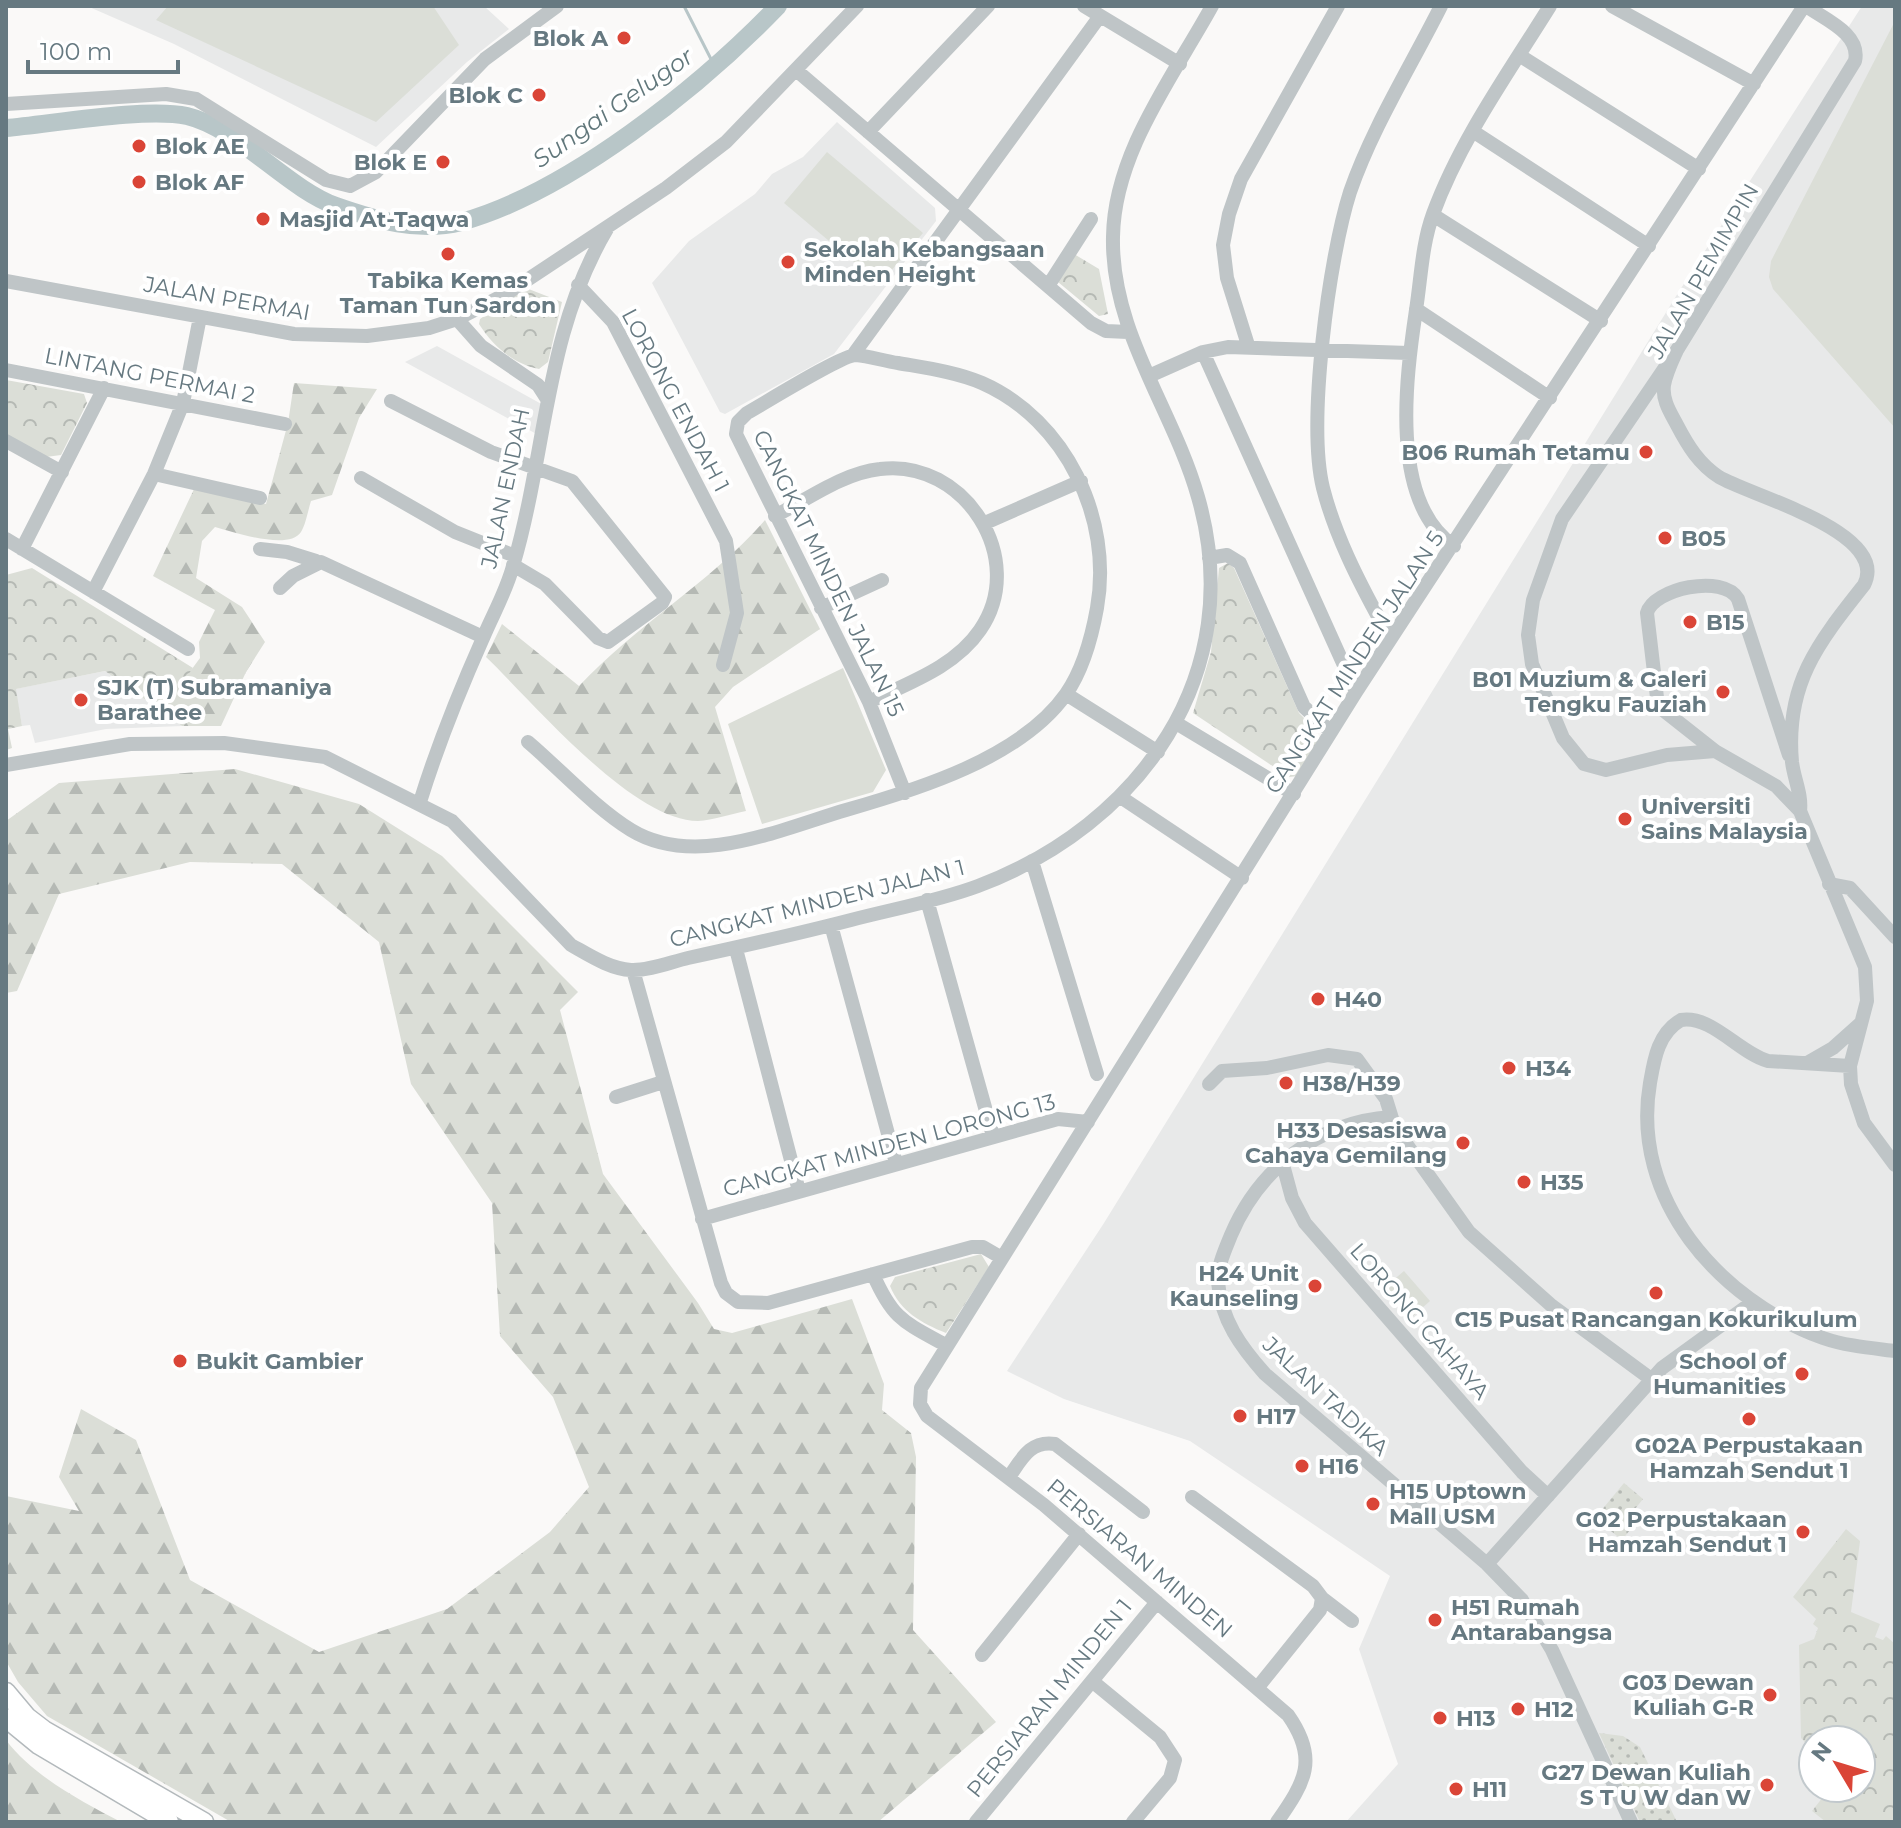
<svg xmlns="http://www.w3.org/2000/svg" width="1901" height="1828" viewBox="0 0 1901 1828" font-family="Montserrat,sans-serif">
  <defs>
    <pattern id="grass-dots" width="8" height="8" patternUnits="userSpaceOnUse" patternTransform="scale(2)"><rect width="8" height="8" fill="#dbded7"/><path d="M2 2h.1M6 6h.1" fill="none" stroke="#b5b9b4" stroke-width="1.8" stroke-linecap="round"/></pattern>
    <pattern id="forest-firs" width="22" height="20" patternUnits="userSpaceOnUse" patternTransform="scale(2)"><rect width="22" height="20" fill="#dbded7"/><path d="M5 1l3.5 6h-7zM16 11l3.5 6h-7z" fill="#b5b9b4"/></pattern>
    <pattern id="park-crowns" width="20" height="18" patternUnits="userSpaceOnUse" patternTransform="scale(2)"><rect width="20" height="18" fill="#dbded7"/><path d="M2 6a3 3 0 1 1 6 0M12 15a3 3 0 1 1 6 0" fill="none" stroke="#b5b9b4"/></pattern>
  </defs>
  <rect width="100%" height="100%" fill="#faf9f8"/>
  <path fill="#e8e9e9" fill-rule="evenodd" d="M87,6H484L509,29L467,62L376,147L174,44Z
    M1862,6H1895V1822H1346L1398,1764L1359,1649L1390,1576L1190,1441L1064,1399L1007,1371L1104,1223L1678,293ZM1813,1740H1861V1788H1813Z
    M837,122L935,208L936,221L834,354L725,414L720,412L652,283L689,241L755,194L772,174L803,157Z
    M437,346L545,406L542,437L405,362Z
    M105,671L182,726L106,729L35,743L30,725L22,726L15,689Z"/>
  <path fill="url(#grass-dots)" d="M1624,1483L1643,1499L1635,1509L1642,1515L1622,1540L1595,1518Z
    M1599,1733L1623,1736L1640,1747L1677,1822H1640Z"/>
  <path fill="url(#forest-firs)" d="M294,383L377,389L359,418L332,495L311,501C308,510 306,524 301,532C289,551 233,532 215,527L202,541L196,578L242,607L265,642L246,672L221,726H182L161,711L200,658L199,642L215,610L153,576L195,487L266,504L288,423Z
    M765,520L820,629L733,687L715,707L746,811C731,814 713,820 698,821C632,821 533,702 486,657L502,624L579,686C636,625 710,583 765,520Z
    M235,769L359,804L442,856L578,992L560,1010L603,1174L698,1303L714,1329L732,1333L852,1299L884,1384L882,1410L911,1433L916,1457L913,1630L996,1722L878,1822H231L47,1716L18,1682L6,1661V1496L79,1511L59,1477L81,1409L136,1440L190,1580L319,1652L447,1609L550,1532L589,1487L553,1397L500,1336L492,1203L411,1084L379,942L282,864L190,862L59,894L17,991L6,993V821L59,783Z
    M6,1740C32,1775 82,1802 121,1822H6Z"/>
  <path fill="url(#park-crowns)" d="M1074,254L1099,269L1108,314L1099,316L1058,282Z
    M526,288L562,302L548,362L539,369C513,364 493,346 479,324L480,319Z
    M6,380L84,394L87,403L61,455L46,457L6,434Z
    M1228,563L1234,568L1299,713L1316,730L1318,742L1299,776L1289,777L1193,713L1211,652L1219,568Z
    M32,568L193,668L161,711L105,671L16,689L22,726L8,729L12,748L6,750V575Z
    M981,1254L989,1267L946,1333C921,1323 900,1311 890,1286L895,1277Z
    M1846,1529L1860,1541L1851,1612L1880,1624L1875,1637L1883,1640L1886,1636L1895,1644V1822H1826L1812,1811L1830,1788H1861V1740H1813V1751L1801,1738L1799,1645L1814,1639L1818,1628L1813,1624L1816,1619L1793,1597Z"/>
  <path fill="#dbded7" d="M168,6H433L459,45L376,122L156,20Z
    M1895,21V428L1773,289L1769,277L1771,261Z
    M827,152L923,233L880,284L784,203Z
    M843,668L886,770L873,792L762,824L728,724Z
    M1404,1271L1430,1301L1412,1317L1385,1287Z"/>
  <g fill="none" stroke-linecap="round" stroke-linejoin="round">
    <path stroke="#b8c6c8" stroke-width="3" d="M684,6L715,67"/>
    <path stroke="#b8c6c8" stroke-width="18" d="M6,128C52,124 146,107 187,116C238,128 288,189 336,206C376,220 419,233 461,222C569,192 701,86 778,6"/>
    <defs>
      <path id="major" d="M6,1692L27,1717L44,1730L204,1822
        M6,1718L39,1745L169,1822"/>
    </defs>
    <use href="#major" stroke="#b3b9bc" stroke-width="21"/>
    <path stroke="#bfc5c7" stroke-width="14" d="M1084,6L1180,64
      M1612,6L1754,84
      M1519,55L1699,169
      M796,70L1091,323L1106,331L1128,332
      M6,104L166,94L196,99L326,180L350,186L376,172L485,59L557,6
      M868,132L988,6
      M1474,132L1649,246
      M1433,215L1601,321
      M6,281L294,334L367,336L429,328L457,319L506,294L666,188L726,142L857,6
      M578,285L613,322L726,541L737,613L723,665
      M1048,286L1091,219
      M1416,309L1550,398
      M457,319L481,346L538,385L547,399
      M1248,345L1227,278L1223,245L1229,214L1241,179L1338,6
      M1677,350L1562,519L1533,600L1528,635L1532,664L1563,738L1584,764L1606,770L1667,755L1715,751L1776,786L1800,811L1865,967L1867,1001L1850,1066L1851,1084L1864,1123L1895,1165
      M1203,352L1356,692
      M853,355L1100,16
      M6,370L285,424
      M1149,376L1203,352L1228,347L1409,353
      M391,401L491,452L572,481L665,597L662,603L608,642L598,638L545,584L513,565
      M6,441L62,472
      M154,474L260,498
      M361,478L455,532L515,556
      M775,516C808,499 843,473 880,469C964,458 1029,559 980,630C955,667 908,683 869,702
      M985,523L1081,481
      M6,539L188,649
      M1454,546C1389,502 1406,377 1416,310C1421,278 1422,244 1433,214C1460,140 1509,72 1550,6
      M22,549L104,388
      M260,549L287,552L316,561
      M1209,558L1227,555L1240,563L1304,707L1331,732
      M280,588L293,576L321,562L483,637
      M93,592L154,474L183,403L200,317
      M821,608L882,580
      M1393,635L1381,622C1358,580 1335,535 1323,488C1307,422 1329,258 1350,192C1372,128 1411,66 1441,6
      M1066,694L1158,752
      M1176,723L1294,794
      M528,742C561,770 594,807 631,830C695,869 781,829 846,810C916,790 1021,758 1066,694C1082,671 1092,636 1097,608C1113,519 1066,420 982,383C956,372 926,368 898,363C884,361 869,356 856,355C842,355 765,403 747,413L738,422L736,434L869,702L905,793
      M1715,751L1658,706L1647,613C1653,589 1723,573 1738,599L1789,755
      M6,765L130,744L224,743L325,757L452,821L571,945C589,955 610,969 631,970C649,971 671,962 688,958C743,946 797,934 851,920C893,909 938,901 978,886C1140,825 1249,674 1198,497C1173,409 1111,332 1113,237C1114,153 1173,77 1212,6
      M1122,798L1242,878
      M420,802C437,747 459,692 483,638C493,614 506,592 513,566C547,451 544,335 607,229
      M1800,811C1802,794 1794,779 1792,762C1785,684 1818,643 1864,585C1891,532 1751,496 1719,477C1699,464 1688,446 1677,425C1670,412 1662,400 1664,385C1666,373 1672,361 1677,350L1855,61C1861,34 1826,20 1806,6
      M1032,861L1097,1074
      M1829,884L1850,888L1895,937
      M927,900L993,1136
      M831,925L896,1163
      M736,949L799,1191
      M633,970L721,1283L726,1293L738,1302L768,1303L972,1247H983L1002,1258
      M1807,1063L1833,1048L1861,1023
      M1850,1066L1768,1061C1739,1053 1712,1015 1681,1020C1658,1033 1654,1060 1650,1083C1630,1199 1719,1300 1823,1338C1846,1346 1871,1348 1895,1351
      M1209,1084L1222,1071L1267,1068L1328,1055L1357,1059L1386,1099L1395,1128L1469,1232L1552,1306L1651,1379
      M616,1097L663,1082
      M1391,1117C1318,1122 1259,1169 1231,1235C1225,1250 1217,1267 1218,1282C1221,1320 1241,1347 1265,1374L1487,1564L1522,1600L1552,1650L1631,1822
      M1282,1161L1292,1198L1305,1223L1522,1472L1548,1496
      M702,1219L1058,1119L1088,1122
      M873,1274C893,1320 904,1322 947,1346
      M1009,1477C1021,1460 1030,1440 1055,1444L1143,1512
      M1192,1497L1313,1586L1322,1598L1320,1610L1258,1687
      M1487,1564L1662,1368L1753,1302
      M1322,1598L1352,1621
      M982,1655L1079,1534
      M1092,1681L1160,1737L1175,1760L1170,1778L1133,1822
      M976,1822L1157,1602
      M1277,1822C1305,1782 1319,1759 1288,1715L1044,1505L927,1416L920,1404L921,1388L1356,692L1804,6"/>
    <use href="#major" stroke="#fff" stroke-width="18"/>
  </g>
  <g fill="#da4537" stroke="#fff" stroke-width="3">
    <circle cx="624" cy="38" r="8"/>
    <circle cx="539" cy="95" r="8"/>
    <circle cx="139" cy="146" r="8"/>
    <circle cx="443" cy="162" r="8"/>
    <circle cx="139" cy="182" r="8"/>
    <circle cx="263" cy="219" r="8"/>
    <circle cx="448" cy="254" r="8"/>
    <circle cx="788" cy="262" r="8"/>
    <circle cx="1646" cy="452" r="8"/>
    <circle cx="1665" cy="538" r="8"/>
    <circle cx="1690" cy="622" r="8"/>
    <circle cx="1723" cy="692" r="8"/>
    <circle cx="81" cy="700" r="8"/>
    <circle cx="1625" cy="819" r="8"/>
    <circle cx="1318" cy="999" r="8"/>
    <circle cx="1509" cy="1068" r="8"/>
    <circle cx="1286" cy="1083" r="8"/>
    <circle cx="1463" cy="1143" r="8"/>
    <circle cx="1524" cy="1182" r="8"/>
    <circle cx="1315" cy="1286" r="8"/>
    <circle cx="1656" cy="1293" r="8"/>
    <circle cx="180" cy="1361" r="8"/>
    <circle cx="1802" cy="1374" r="8"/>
    <circle cx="1240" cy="1416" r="8"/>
    <circle cx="1749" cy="1419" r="8"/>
    <circle cx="1302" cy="1466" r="8"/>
    <circle cx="1373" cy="1504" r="8"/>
    <circle cx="1803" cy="1532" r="8"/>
    <circle cx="1435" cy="1620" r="8"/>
    <circle cx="1770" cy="1695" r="8"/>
    <circle cx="1518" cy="1709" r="8"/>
    <circle cx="1440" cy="1718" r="8"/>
    <circle cx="1767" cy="1785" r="8"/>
    <circle cx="1456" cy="1789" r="8"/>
  </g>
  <g text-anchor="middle" stroke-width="8" stroke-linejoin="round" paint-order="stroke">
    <g font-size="22" font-weight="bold" fill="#667981" stroke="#fff" text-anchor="start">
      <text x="608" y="46" text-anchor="end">Blok A</text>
      <text x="523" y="103" text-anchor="end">Blok C</text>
      <text x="155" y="154">Blok AE</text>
      <text x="427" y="170" text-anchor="end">Blok E</text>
      <text x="155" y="190">Blok AF</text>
      <text x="279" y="227">Masjid At-Taqwa</text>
      <text x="804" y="257">Sekolah Kebangsaan<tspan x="804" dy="25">Minden Height</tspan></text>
      <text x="448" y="288" text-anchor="middle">Tabika Kemas<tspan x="448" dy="25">Taman Tun Sardon</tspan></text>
      <text x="1630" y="460" text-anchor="end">B06 Rumah Tetamu</text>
      <text x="1681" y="546">B05</text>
      <text x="1706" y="630">B15</text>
      <text x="1707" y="687" text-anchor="end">B01 Muzium &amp; Galeri<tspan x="1707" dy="25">Tengku Fauziah</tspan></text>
      <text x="97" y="695">SJK (T) Subramaniya<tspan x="97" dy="25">Barathee</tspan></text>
      <text x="1641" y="814">Universiti<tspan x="1641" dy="25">Sains Malaysia</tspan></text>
      <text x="1334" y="1007">H40</text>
      <text x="1525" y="1076">H34</text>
      <text x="1302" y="1091">H38/H39</text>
      <text x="1447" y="1138" text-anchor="end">H33 Desasiswa<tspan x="1447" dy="25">Cahaya Gemilang</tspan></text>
      <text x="1540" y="1190">H35</text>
      <text x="1299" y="1281" text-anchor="end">H24 Unit<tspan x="1299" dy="25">Kaunseling</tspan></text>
      <text x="1656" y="1327" text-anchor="middle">C15 Pusat Rancangan Kokurikulum</text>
      <text x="196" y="1369">Bukit Gambier</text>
      <text x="1786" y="1369" text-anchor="end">School of<tspan x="1786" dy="25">Humanities</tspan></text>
      <text x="1256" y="1424">H17</text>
      <text x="1749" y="1453" text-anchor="middle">G02A Perpustakaan<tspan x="1749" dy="25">Hamzah Sendut 1</tspan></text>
      <text x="1318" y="1474">H16</text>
      <text x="1389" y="1499">H15 Uptown<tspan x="1389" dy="25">Mall USM</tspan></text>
      <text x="1787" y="1527" text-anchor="end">G02 Perpustakaan<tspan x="1787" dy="25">Hamzah Sendut 1</tspan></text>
      <text x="1451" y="1615">H51 Rumah<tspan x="1451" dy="25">Antarabangsa</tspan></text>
      <text x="1754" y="1690" text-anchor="end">G03 Dewan<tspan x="1754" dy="25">Kuliah G-R</tspan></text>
      <text x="1534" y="1717">H12</text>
      <text x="1456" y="1726">H13</text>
      <text x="1751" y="1780" text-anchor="end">G27 Dewan Kuliah<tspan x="1751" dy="25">S T U W dan W</tspan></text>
      <text x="1472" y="1797">H11</text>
    </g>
    <g font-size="22" fill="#667981" stroke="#fff">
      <text transform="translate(1703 271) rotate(-60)" y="8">JALAN PEMIMPIN</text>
      <text transform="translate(227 298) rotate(10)" y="8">JALAN PERMAI</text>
      <text transform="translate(150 375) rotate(11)" y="8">LINTANG PERMAI 2</text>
      <text transform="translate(676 400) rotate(62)" y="8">LORONG ENDAH 1</text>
      <text transform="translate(505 488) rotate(-78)" y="8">JALAN ENDAH</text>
      <text transform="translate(829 573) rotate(64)" y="8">CANGKAT MINDEN JALAN 15</text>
      <text transform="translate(1354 662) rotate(-57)" y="8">CANGKAT MINDEN JALAN 5</text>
      <text transform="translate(817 903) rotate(-14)" y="8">CANGKAT MINDEN JALAN 1</text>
      <text transform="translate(889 1145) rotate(-15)" y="8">CANGKAT MINDEN LORONG 13</text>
      <text transform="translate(1420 1321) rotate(49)" y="8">LORONG CAHAYA</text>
      <text transform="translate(1326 1396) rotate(43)" y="8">JALAN TADIKA</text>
      <text transform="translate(1140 1558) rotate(40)" y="8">PERSIARAN MINDEN</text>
      <text transform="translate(1049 1698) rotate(-51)" y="8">PERSIARAN MINDEN 1</text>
    </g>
    <g font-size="24" font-style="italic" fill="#61777b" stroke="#fff">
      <text transform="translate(613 108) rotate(-35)" y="8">Sungai Gelugor</text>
    </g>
  </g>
  <rect width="1901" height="1828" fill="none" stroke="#667981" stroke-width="16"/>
  <g transform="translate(1837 1764) rotate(308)"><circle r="38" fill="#ffffff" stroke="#c2c9cd" stroke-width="2"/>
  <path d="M0-6L14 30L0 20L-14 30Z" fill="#da4537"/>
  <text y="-12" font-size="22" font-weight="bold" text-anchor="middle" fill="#667981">N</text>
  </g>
  <path d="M28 60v12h150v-12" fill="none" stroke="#667981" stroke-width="4"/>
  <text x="40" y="60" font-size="24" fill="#667981" stroke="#ffffff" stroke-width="6" paint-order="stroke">100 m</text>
</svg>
